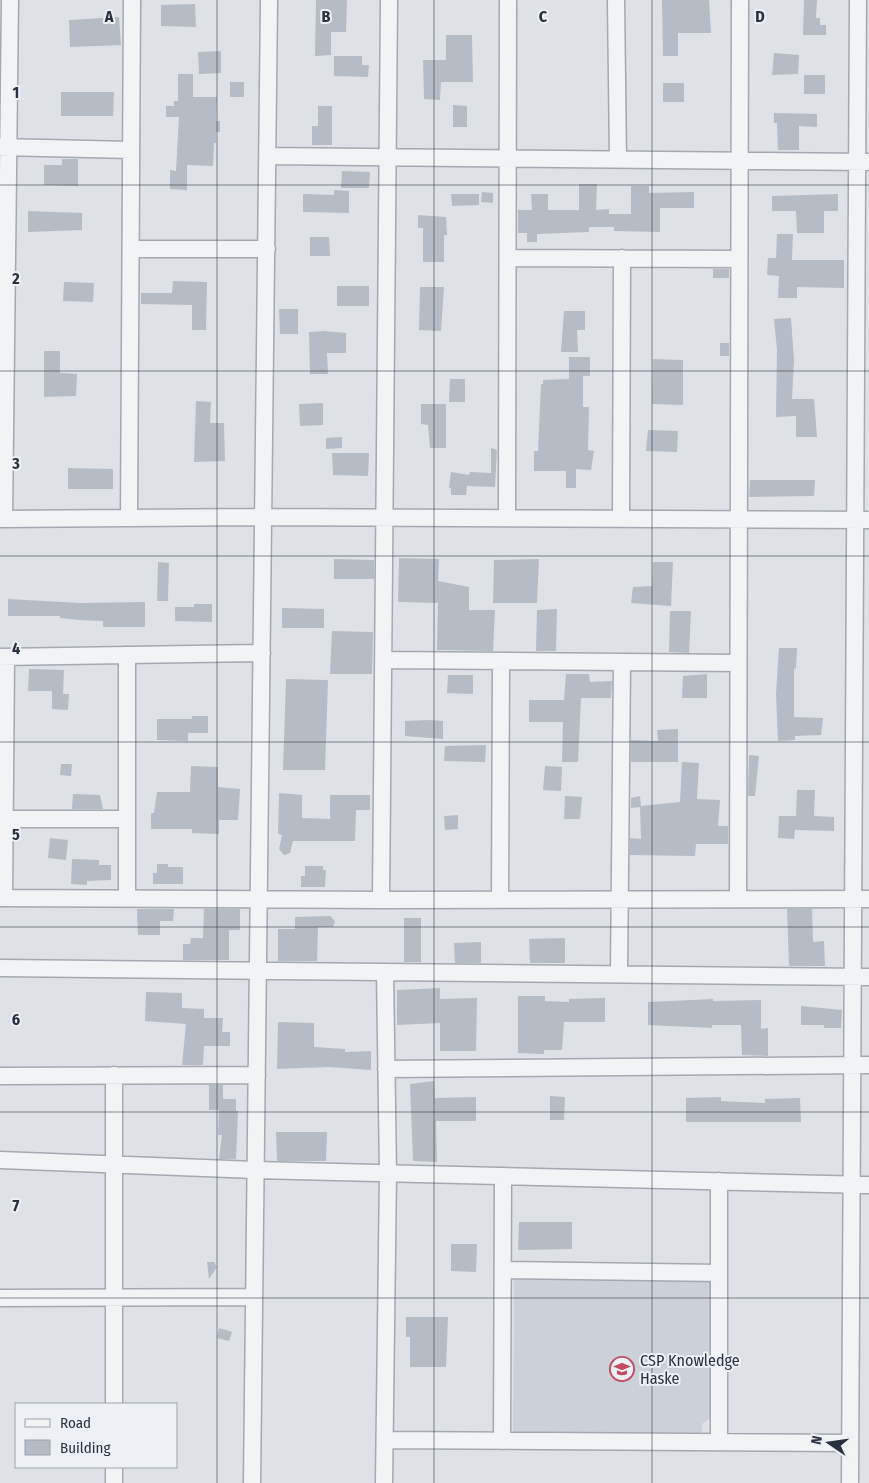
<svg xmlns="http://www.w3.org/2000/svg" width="869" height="1483" viewBox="0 0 869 1483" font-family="'Fira Sans Condensed',sans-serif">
  <rect width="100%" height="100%" fill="#dee2e7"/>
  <path fill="#ccd1d9" d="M514,1279L712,1281L713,1416L702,1424V1436H513Z"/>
  <path fill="#b6bcc3" d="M316,0H347L346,32H331V55L315,56Z
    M662,0H709L711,33H678V56H663Z
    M804,0H817L816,18H820V25H826V35H803Z
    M195,4L196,27L161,26V5Z
    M119,17L121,45L70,47L69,20Z
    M446,35H472L473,82H441L440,100L424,99L423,60H446Z
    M221,51V73L199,74L198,52Z
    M774,53L799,55L798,74L772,75Z
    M334,56H362V65H369L368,77L334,76Z
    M178,74H193V97H217L216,121H220V132H216V143H214L213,166L187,165V190L170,189V170L176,171L179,117H166V106H174V101H178Z
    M804,75H825V94H804Z
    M230,82H244V97H230Z
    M663,83H684V102H663Z
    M61,92H114L113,116H61Z
    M453,105L467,106V127H453Z
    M318,106H332V145H312V126H318Z
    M774,113L817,114V127L799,126V150H778L777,123H774Z
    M62,159H78V186L44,185V165H62Z
    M342,171L370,172L369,188H341Z
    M579,184H597L596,210L609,209V214H631V186H649V193L694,192V208H660V232L614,231V227H589V232L537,234V242H527V233H518V210H532L531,194H548V210H579Z
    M334,190L349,191V213L303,212V194L334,195Z
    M482,192L493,193V203L481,202Z
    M451,194H479V205L452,206Z
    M838,194V211H824V233H797L796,211H772V196Z
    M28,211L82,213V230L28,232Z
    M418,215L446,217L447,235H444V262H423V228H418Z
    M777,234H793L792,260H844V288L797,287V298H778L779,276L767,275L768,258H776Z
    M310,237H329L330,256H310Z
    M713,269H729V278H713Z
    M173,281L207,282L206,330H192V305L141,304V293H172Z
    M64,282L94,283L93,302L63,301Z
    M337,286H369V306H337Z
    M420,287H444L441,331L419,330Z
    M279,309H298V334H280Z
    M564,311H585V330H577L578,352H561Z
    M791,318L794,360L792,399H814L817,437H796V416L776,417L777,350L774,319Z
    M324,331L346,333V353H327L328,374H310L309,332Z
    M720,343H729V356H720Z
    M44,351H60V373L77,374L76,396L44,397Z
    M569,357H590V376H583V407H589L588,450L594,451L591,470L576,469V488H566V471H534V451H538L541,384H543V380L569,379Z
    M653,359L683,360V405L652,404Z
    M450,379H465V402H449Z
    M196,401L211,402L210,423H224L225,461L194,462Z
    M323,403V425L300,426L299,404Z
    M421,404H446V448H430L428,425L421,424Z
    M648,430L678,431L677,452L646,451Z
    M342,437V448L326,449V438Z
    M491,448L497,450L495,487L467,486L466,495H451V488H449L451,472L469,475L470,472L491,473Z
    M332,453H369L368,476L333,475Z
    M68,468L113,469V489H68Z
    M750,480H815L814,496L749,497Z
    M399,558L439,559L438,581L469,587V610H495L493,651L437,650L438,603L398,602Z
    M334,559L374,560V579H334Z
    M539,559L537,603H493L494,560Z
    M158,562L169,563L168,601H157Z
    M653,562H673L671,606L631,603L633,587L652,586Z
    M8,599L80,603L145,602V627H103V621L79,620L60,618V616H8Z
    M194,604H212V622L175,621V607H194Z
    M282,608L324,609V628H282Z
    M557,609L556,651H536L537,610Z
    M670,611H691L689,653L669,652Z
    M332,631L373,632L372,674H330Z
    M779,648H797L796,669L794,668V717L823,718L821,735L795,736V740L778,741L776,694Z
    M29,669L64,670L63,694H69L68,710L52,709V691H28Z
    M566,674H589L590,682L612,681L611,698H581L578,762H562L563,722H529V700H564Z
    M707,674V698H682L683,676Z
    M448,675H473V694L447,693Z
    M286,679L328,680L325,770H283Z
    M192,716H208V733H188V741L157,740V719H192Z
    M428,720L443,721V739L405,736V721Z
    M678,729V762H631V740L658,741L657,730Z
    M486,745L485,762L444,761L445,746Z
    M749,755L759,756L755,796H748Z
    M682,762L699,763L697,799L720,800L718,826H728V844H696L695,856L630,855V838L641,839L640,807L631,808V798L640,796L641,806L680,802Z
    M61,764H72L71,776L60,775Z
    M191,766L218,767V787L240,789L238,820H219V834L192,833V829H151V813H154L157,792H190Z
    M545,766L562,767L561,791L543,790Z
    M797,790H815L814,816L834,817V831L795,830L794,839L778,838L779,816H796Z
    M279,793L302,795V818L330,819V795H370V810H356L355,841H293L290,853L284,855L279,849L282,835L278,834Z
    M73,794L100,795L103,809H72Z
    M565,796L582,797L580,819H564Z
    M458,815V829L445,830L444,816Z
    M50,838L68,840L66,860L48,858Z
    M72,859L99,860V865H111V880L87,881V885L71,884Z
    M157,864H168V867H183V884H153V873H157Z
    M305,866H323V870H326L325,887H301V876H305Z
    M137,909H174L173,921H160V935H138Z
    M204,909H240V930H229V960H183V944H190L191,938H203Z
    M787,909H812L813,942L824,941L825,966H789Z
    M330,916L335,921L333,927H318L317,961H278V929H295V917Z
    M404,918H421V962H404Z
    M565,938V963H530L529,939Z
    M481,942V963H455L454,943Z
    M440,988V999L477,998L476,1051H440V1023L397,1025V990Z
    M146,992L182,993V1008L204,1009V1018H223L222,1032H230V1046H204L203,1065H182L186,1024L145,1021Z
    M518,996H545V1001L569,1002V999L605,998V1022H564L562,1050H544V1054L518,1053Z
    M713,999V1001L761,1000V1029L768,1028V1056L742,1055L741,1025H712V1028L648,1025V1002Z
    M801,1006L842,1010L841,1028H824V1025H801Z
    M278,1022L314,1023V1047L345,1049V1052L371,1051V1070L329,1067L277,1069Z
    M434,1081L435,1098L476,1097V1121H436L437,1162L413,1161L410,1084Z
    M209,1085H223V1099H236V1111H238L236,1159H219L222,1135H218L219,1110H209Z
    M550,1096L565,1097L564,1120H550Z
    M721,1097V1101L765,1103V1099L800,1098L801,1122H686V1098Z
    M276,1132H327L326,1161H277Z
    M519,1222H572V1249L518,1250Z
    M451,1244H477L476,1272L451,1271Z
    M207,1262H214L217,1267L209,1279Z
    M406,1317H448L446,1367H410V1337H406Z
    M219,1328L232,1332L229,1341L217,1338Z"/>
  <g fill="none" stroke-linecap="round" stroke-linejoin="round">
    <defs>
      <path id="street" d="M616,0L618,159
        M0,147L131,150
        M268,156L869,162
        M131,249H267
        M508,258L739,259
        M129,518L132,0
        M507,518L508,0
        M0,519L264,517L869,520
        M4,519L10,0
        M621,519L622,258
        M0,657L262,653
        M383,660L737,663
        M5,819H127
        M0,898L381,900L869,899
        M4,898L6,657
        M127,898V655
        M738,899L740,0
        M381,900L389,0
        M500,900L501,661
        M0,968L869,977
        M619,974L622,662
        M386,1069L869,1065
        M114,1075V1404
        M0,1076L257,1075
        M0,1160L255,1170L869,1185
        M719,1181V1442
        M503,1270L719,1273
        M0,1298L254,1297
        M385,1440L850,1443
        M502,1441L503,1176
        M114,1467V1483
        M252,1483L269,0
        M384,1483L388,1173L385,972
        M850,1483L858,0"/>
    </defs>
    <use href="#street" stroke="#a4a9b1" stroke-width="19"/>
    <use href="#street" stroke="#f1f3f5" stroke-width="16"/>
  </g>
  <path fill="none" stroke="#28313d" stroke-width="1" stroke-opacity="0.55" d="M217,0V1483M434,0V1483M652,0V1483M0,185H869M0,371H869M0,556H869M0,742H869M0,927H869M0,1112H869M0,1298H869"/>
  <defs>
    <symbol id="school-ring" viewBox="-11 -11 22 22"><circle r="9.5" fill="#edf1f5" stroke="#c54a64" stroke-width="1.5"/><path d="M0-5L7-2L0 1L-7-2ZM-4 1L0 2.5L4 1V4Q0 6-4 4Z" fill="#c54a64"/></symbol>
  </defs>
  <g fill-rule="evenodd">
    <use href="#school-ring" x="608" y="1355" width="28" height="28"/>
  </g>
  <g text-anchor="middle" stroke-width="4" stroke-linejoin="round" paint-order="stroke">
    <g font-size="16" fill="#28313d" stroke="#edf1f5" text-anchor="start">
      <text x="640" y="1366">CSP Knowledge<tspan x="640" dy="18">Haske</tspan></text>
    </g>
  </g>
  <g font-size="16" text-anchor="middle" font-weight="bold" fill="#28313d" stroke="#edf1f5" stroke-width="4" stroke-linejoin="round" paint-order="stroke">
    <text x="109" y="22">A</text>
    <text x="326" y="22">B</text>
    <text x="543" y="22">C</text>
    <text x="760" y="22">D</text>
    <text x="16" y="98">1</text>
    <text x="16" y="284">2</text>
    <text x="16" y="469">3</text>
    <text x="16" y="654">4</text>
    <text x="16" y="840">5</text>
    <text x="16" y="1025">6</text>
    <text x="16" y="1211">7</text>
  </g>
  <rect x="15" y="1403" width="162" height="65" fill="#edf1f5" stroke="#9ea4ab"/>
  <rect x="25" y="1419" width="25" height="8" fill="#f1f3f5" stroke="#9ea4ab"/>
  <text x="60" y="1428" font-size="15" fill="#28313d">Road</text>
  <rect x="25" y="1440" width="25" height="15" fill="#b6bcc3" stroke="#9ea4ab"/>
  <text x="60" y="1453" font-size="15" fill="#28313d">Building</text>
  <g transform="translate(829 1443) rotate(283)" stroke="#edf1f5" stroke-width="4" paint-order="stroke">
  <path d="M0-4L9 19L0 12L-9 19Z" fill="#28313d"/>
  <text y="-8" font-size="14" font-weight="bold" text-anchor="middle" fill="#28313d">N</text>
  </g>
</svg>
